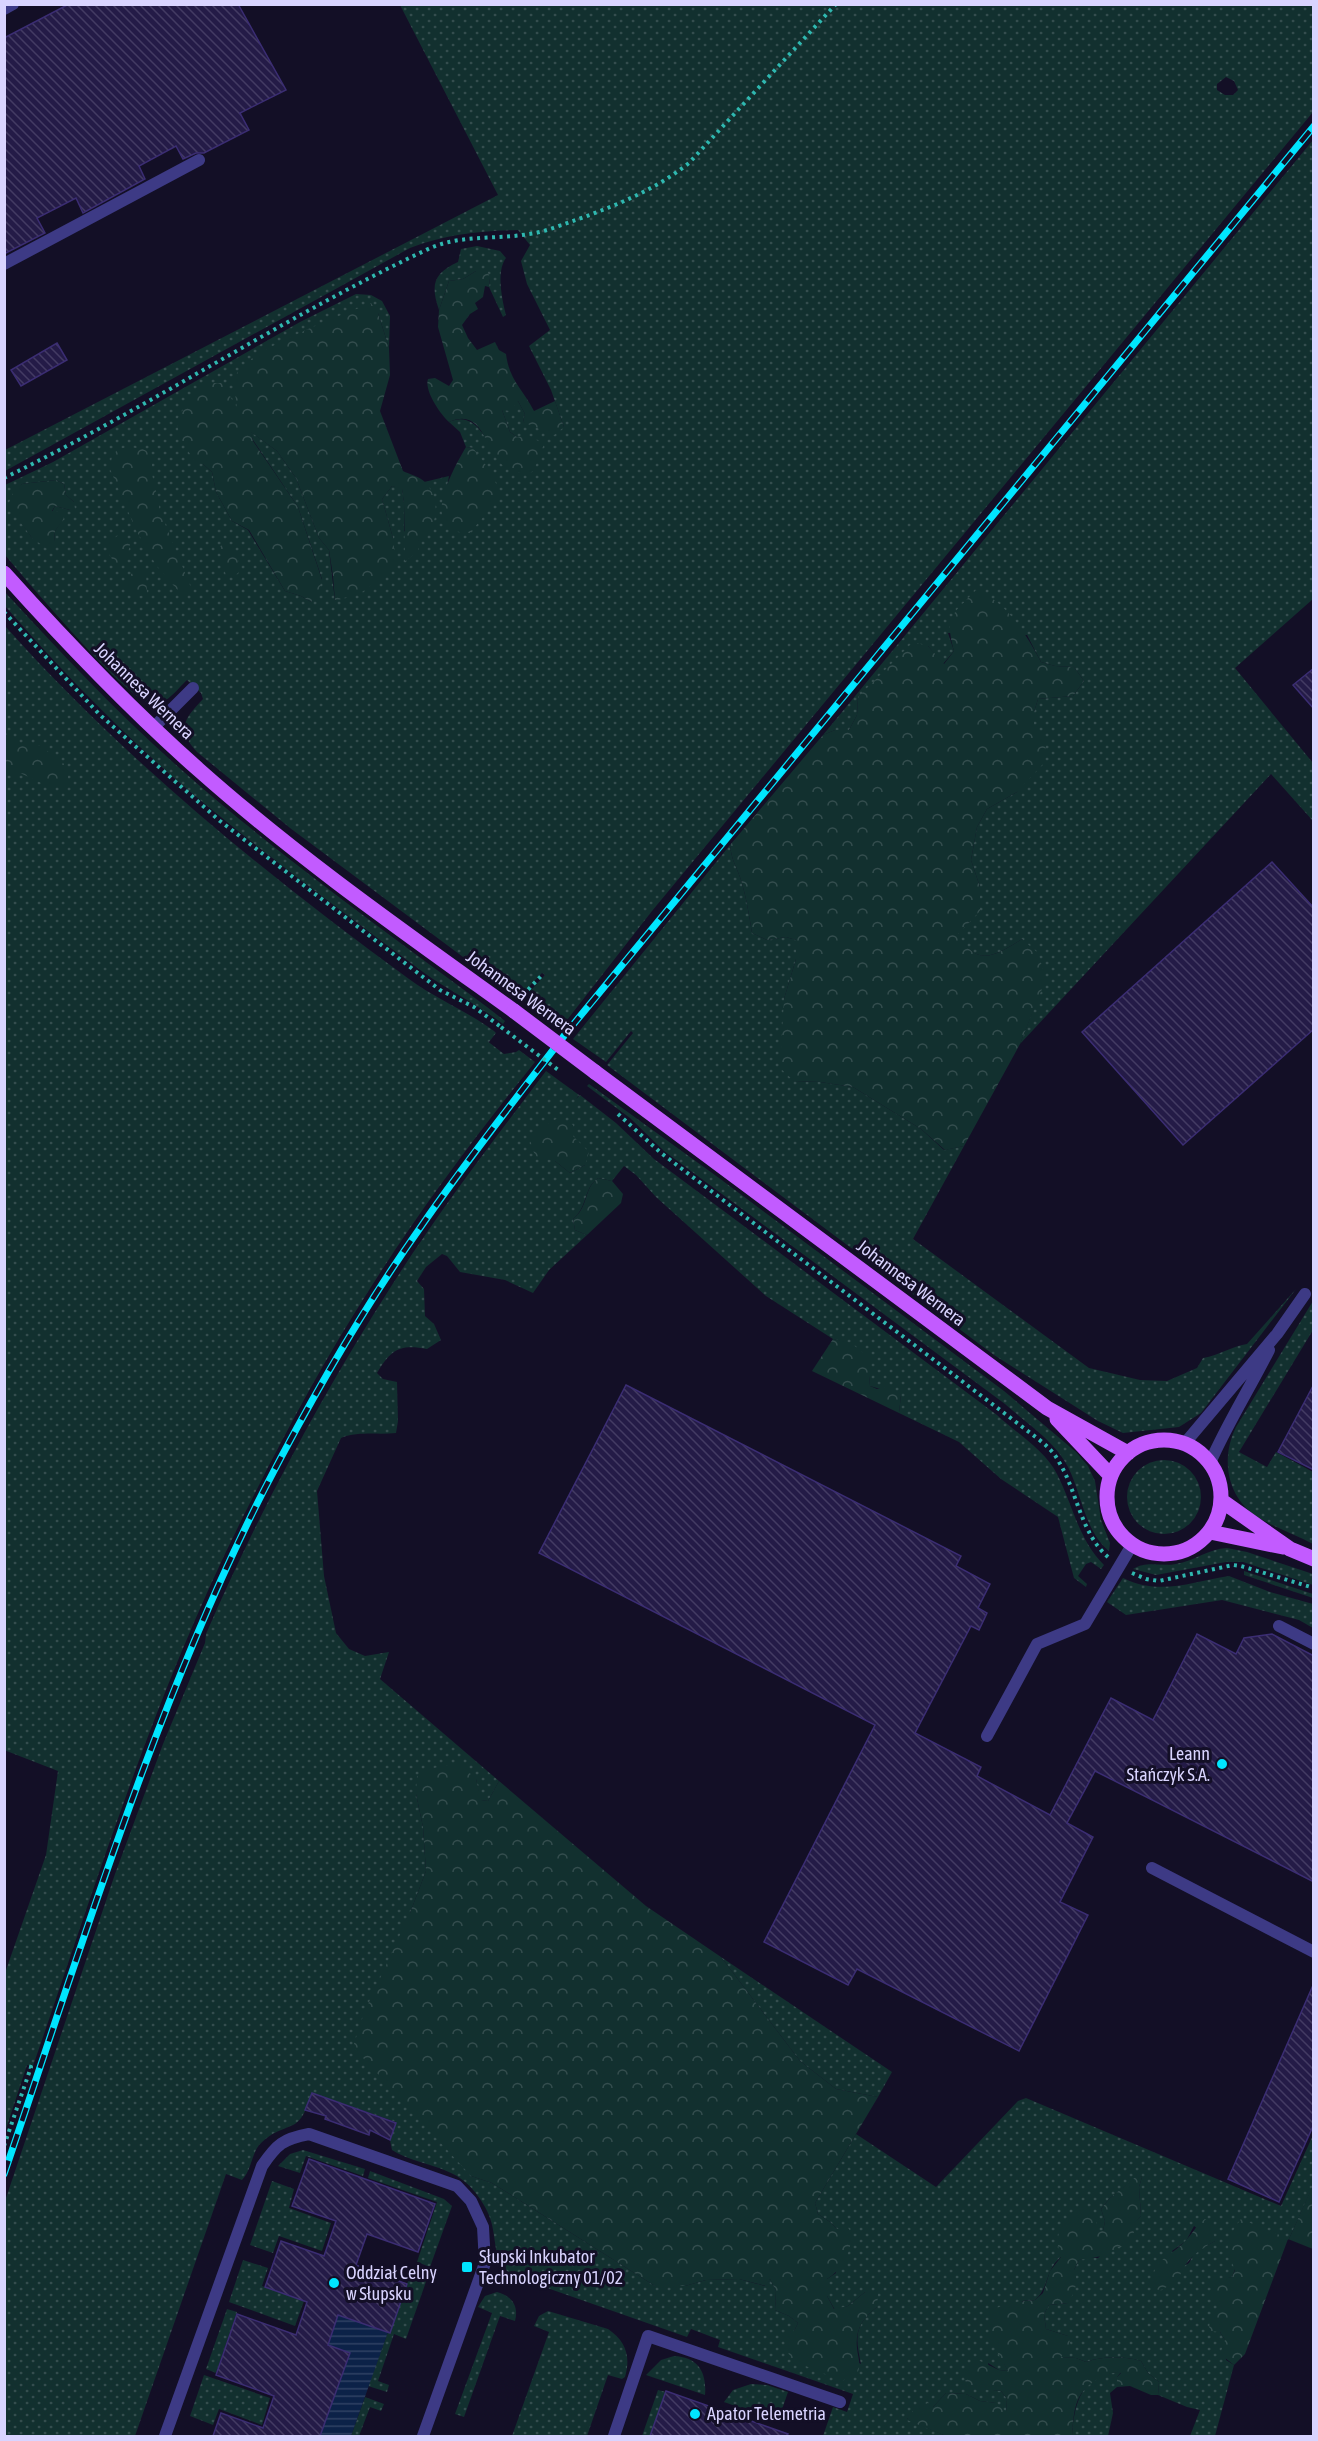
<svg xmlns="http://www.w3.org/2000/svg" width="1318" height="2441" viewBox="0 0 1318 2441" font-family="'Asap Condensed',sans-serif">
  <defs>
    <pattern id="grass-dots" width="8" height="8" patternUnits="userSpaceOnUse" patternTransform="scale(1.5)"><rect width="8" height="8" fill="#12302f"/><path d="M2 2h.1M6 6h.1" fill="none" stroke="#344d4e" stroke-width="1.8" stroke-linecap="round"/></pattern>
    <pattern id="forest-crowns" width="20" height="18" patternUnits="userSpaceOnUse" patternTransform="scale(1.5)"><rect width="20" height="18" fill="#12302f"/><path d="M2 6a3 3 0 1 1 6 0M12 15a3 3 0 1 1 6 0" fill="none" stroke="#344d4e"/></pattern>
    <pattern id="water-rules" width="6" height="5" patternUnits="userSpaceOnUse" patternTransform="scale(1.5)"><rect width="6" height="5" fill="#0c2248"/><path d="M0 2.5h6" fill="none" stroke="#2f4163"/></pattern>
    <pattern id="building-back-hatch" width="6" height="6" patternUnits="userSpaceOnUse" patternTransform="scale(1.5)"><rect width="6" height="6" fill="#241b47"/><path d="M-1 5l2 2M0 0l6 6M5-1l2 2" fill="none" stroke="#433b63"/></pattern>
  </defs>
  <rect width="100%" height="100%" fill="#130f26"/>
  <path fill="url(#grass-dots)" fill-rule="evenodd" d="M400,5H1313V112L652,911L560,1029L522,1000L545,975L542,973L518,998L290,828L197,752C176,729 184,719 203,699L201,693L187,680C176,690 167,706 150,703C127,700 26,580 5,555V485L53,462L300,322L356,294L371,295L382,301L390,316L389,348L378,313L237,411L203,464L212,472L216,492L232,521L248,530L285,591L301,596L311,602L322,579L298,507L253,440L250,431L277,451L296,478L319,538L329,550L335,601L393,538L382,499L392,486L402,488L404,503V531L418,541L433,496L424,482L449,476L447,487L473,448L466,447L460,432L449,422C474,410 487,439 497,458L517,437L510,432L502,410L518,401L525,414L523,422L564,427L551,390L529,346L550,330L527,284L521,261L530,245L518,230C480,231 446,234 410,248L5,471V450L498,195ZM1226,77L1234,81L1238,90L1233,95H1225L1217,90V84ZM56,480L64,484L66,495L74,502L70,510L55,506L52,512L63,519L55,531L54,542L32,538L9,504L22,484Z
    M1313,140V599L1235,668L1313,763V821L1271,774L1020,1044L1045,979L1022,939C995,956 977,968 957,934L970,921L980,887L971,860L977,827L987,809L1017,792L1034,727V712L1038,699L1073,696L1084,681L1074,667L1055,666L1041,662L1027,635L948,633L954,651L943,664L928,646L858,697L857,715L849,730H835L823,735Z
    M477,246L500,251L506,258C496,271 502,300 506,315L503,317L489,287L490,278L476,271L463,279L449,281L439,310C430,284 434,273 458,262L461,249Z
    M4,591C62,654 120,716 184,772C279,856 385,931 487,1007L505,1021L503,1024C477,1004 449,991 423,972C339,909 253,846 173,777C113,724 57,666 5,606Z
    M5,626C125,760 264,873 409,979C436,999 467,1011 494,1031L496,1033L489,1042L486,1040L504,1054L516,1052L519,1050L535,1062C477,1134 421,1208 371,1287C322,1363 279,1444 239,1525C153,1698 96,1884 33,2066L27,2065L5,2132V1973L46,1855L58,1771L4,1750Z
    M730,845C732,861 735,863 740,877C746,895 749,914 752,933L767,940L786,937L796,940V959L784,999V1032L794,1081L820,1082L853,1087L921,1129L944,1150L964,1146L913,1239L1089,1368L1140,1380L1167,1381L1197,1368L1203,1358C1220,1355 1230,1347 1247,1344L1296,1289L1201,1413L1179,1427L1123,1433L1098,1421L994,1355L607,1065L633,1033L631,1031L606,1062L573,1039Z
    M546,1071L579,1095L576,1099L580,1095L616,1123L654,1159L997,1415C1016,1433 1045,1450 1057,1474C1073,1505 1078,1539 1104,1565L1101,1569L1091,1562L1086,1564L1078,1576L1087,1584L1086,1587L1074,1578L1058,1517L1001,1479L959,1442L899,1413L901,1395L870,1386L869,1376L851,1344L833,1339L766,1296L656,1197L636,1175L624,1166L612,1181L598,1178C583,1189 588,1207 573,1219L575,1230L587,1235L549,1270L533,1293L505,1280L460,1272L447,1256L442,1254L426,1267L417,1281L424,1289L425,1316L434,1324L441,1340L427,1349C399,1344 391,1350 377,1373L383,1379L397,1382L398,1421L396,1433C378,1435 358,1431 341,1438L317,1491L324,1576L336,1633L349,1649L365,1656L389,1652L380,1679L499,1781L488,1801L480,1800L476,1779L416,1794L423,1827L426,1871L410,1913L471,2176L492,2183L655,2286H685L706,2280L739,2279L765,2286L770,2279L776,2291L775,2310L789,2316L798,2323L794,2331L861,2364C855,2337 854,2325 877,2307L865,2292L848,2306L835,2310L827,2296V2279L836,2273L837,2229L830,2222L818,2214L815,2203L856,2134L936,2187L1018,2101L1026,2098L1281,2206L1313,2135V2186L1289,2239L1235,2269L1232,2277L1220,2280L1222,2307L1220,2332L1225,2340L1226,2360L1234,2365L1215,2436H1190L1200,2410L1187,2407L1158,2395L1159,2382L1148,2373L1141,2361C1124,2356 1103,2356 1086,2362L1076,2358L1060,2357L1068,2336L1046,2329L1044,2314L1049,2305L1068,2303L1074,2270L1079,2260L1089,2257L1098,2258L1141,2216L1139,2187L1142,2177L1138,2176L1109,2199L1101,2209L1105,2221L1103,2231H1098C1084,2241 1066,2250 1055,2263C1046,2275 1047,2290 1035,2300L1022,2301L1004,2363L1008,2371L999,2370L988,2363L993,2390L1001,2391L1007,2399L1006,2413L996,2403L980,2401L966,2394L946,2393L933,2407L907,2419L946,2436H823L833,2407L847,2412L853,2394L718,2347L720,2340L691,2329L687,2337L513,2276C491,2260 498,2241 490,2218C487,2209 480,2198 474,2191C453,2164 419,2167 392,2150L390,2140L396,2122L312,2093C308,2103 304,2120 293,2125C280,2131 274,2131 261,2143C251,2153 252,2170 242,2180L226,2174L135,2436H5V2201L115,1874L163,1744L205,1643L206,1634C258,1514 321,1396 392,1285C439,1211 493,1141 546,1071ZM555,1161L585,1165L570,1173ZM1194,2226L1215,2241L1195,2252L1189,2263L1182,2267L1172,2251L1186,2241Z
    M589,1084L719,1178L1004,1391L1076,1452L1088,1466L1095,1481L1101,1520L1110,1543L1109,1551C1085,1532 1081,1492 1068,1467C1055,1441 1026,1423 1005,1404L664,1151L630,1118L587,1086Z
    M1313,1301V1330L1239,1452L1267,1467L1276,1452L1313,1472V1544C1296,1535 1276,1528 1259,1518C1227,1499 1220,1459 1236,1427Z
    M1127 1497a37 37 0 1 1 74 0a37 37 0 1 1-74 0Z
    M1227,1548L1247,1552L1313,1574V1585L1243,1562H1226L1156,1575L1133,1569C1147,1560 1161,1567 1176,1564C1194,1561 1208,1549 1227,1548Z
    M1244,1571L1313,1594V1598L1244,1575Z
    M1229,1576L1270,1592L1313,1604V1628L1299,1620L1222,1600L1126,1615L1107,1602L1123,1578C1160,1596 1191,1582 1229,1576Z
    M721,1957L892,2072L878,2097L836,2089L800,2061Z
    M303,2150L365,2169L363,2176L306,2156L300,2173L278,2166L290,2154Z
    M370,2171L444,2199L452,2206L430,2267L417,2262L437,2202L368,2178Z
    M272,2181L294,2189L289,2208L331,2223L322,2251L279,2236L273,2253L250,2245Z
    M243,2260L268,2268L262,2286L304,2301L295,2326L229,2302Z
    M412,2270L428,2276L406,2339L394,2334L378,2381L389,2385L387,2392L368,2386L388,2332H390Z
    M497,2292C512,2296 519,2306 515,2321L500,2316L464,2417L455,2414L492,2313L478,2307L485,2296Z
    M227,2309L237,2312L216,2373L206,2369Z
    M548,2311L608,2329C626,2341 631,2357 625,2377L622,2379L608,2375L587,2436H512L549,2332L534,2326L539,2316Z
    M674,2356C698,2357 707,2372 705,2395L646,2375L661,2360Z
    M1121,2372L1117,2377V2387L1110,2393L1113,2413L1108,2436H1072C1074,2404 1081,2373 1121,2372Z
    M204,2375L270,2398L262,2425L219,2409L213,2425L190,2416Z
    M751,2384L767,2385L788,2392L778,2421L724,2402L733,2390Z
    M658,2390L666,2392L650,2436H642Z
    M365,2397L384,2404L381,2411L370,2407L359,2436H351Z"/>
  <path fill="url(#forest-crowns)" d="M487,270L490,278L489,287L485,286L483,297L475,303L478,309L470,314L462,325L468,338L477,350L495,342L499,350L506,354C509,380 523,389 534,411L555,401L564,427L554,435L523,422L525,414L518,401L511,411L502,410L510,432L517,437L529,436L544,444L534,470L528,475C521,473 511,471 505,467C485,453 484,406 449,422C440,414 424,390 428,379L435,378L449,386L453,380L438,327L439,310L449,281L463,279L476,271Z
    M371,303L378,313L389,348L390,375L380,411L403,471C409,474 420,477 425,482C442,500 438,530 418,541V552L405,561L404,503L402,489L392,486L382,499L393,538L396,568L362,592L335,601L333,576L329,550L319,538L296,478L277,451L251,432L253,441L298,507L322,580L318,592L311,602L301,596L285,591L249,530L232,521L216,492L212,472L203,464L194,461L179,435L177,420L193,392L208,383H223L237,409C236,396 232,385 237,373C248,350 345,314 371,303Z
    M129,447L143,449L151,453C153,463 151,470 153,479C154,491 160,495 159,509L192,590L189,595L180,593L156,565L136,530L110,469L112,456L118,449Z
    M466,447L473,448L491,472L501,495L470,533C417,533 452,471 466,447Z
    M56,480L64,484L66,495L74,502L75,509L70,510L55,506L52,511L60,512L64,519L55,531L54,542L49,550L32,538L8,505L13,493L22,484Z
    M120,534L130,544L126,563L116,566L108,552L109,542Z
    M224,542L239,553L238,573L233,577L226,576L219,548Z
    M141,570L146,572L147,593L140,596L128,595L124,582L131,574Z
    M976,590C1006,601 1027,635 1041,662L1055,666L1074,667L1084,681L1073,696L1038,699L1034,712V727L1047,738L1043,764L1017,792L987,809L977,827L971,860L980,887V911L958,934C977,968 995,956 1022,939L1038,953L1046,979L1020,1044L964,1146L945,1150L921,1129L853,1087L820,1082L794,1081L780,1068L784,999L796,959V940L786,937L767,940L752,933C749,914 746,895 740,877C735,863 732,861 730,845L823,735L835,730H849L857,715L858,697L913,642L928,646L944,664L954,651C944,616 953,614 976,590Z
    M5,732L15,744L41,746L68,767V785L48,786L20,773H5Z
    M560,1117L573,1125V1136L589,1152L585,1165L570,1173L555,1161L535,1156L530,1140L542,1127Z
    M598,1178L612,1181L623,1194L621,1203L587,1235L575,1230L573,1219C589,1207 583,1189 598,1178Z
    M833,1339L851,1343L871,1359L869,1376L870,1386L877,1389L890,1386L901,1395L899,1413L812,1371Z
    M459,1763L476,1779L481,1800L488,1801L499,1781L646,1906L721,1957L800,2061L836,2089L878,2097L815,2203L818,2214L830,2222L837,2229L847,2226L852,2234C850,2254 844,2268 827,2279V2296L834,2309L848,2306L865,2292L878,2294L877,2307C863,2318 855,2329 857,2348C858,2358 861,2363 858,2372L842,2381L791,2360L785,2344L784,2335L794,2331L798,2323L789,2316L775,2310L776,2291L770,2279L766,2286L739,2279L706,2280L685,2286H655L492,2183L471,2176L353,2047L364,2013L410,1913L426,1871L423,1827L416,1794L417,1776L434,1768Z
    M1138,2175L1142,2177L1139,2187L1141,2216L1131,2227L1134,2232L1132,2240L1125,2247H1117L1108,2255L1079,2260L1074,2270C1079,2283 1075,2291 1068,2303L1049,2305L1044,2314L1046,2329L1068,2336L1071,2346L1061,2357L1076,2358L1086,2362C1103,2356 1124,2356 1141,2361L1148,2373L1159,2382L1158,2395H1151L1130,2386L1117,2387V2377L1121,2373C1111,2372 1106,2375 1098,2379C1074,2392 1074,2411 1072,2436H946L907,2420L914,2409L928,2403L933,2407L946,2393L966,2394L980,2401L997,2403L1006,2412L1007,2399L1001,2391L968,2388L963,2374L968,2365L978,2360L999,2370L1008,2371C995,2345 986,2342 990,2311L1008,2303L1035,2300L1043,2293L1050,2271L1061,2257C1052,2234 1063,2215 1086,2207L1095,2215L1098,2231H1103L1105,2221L1101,2209L1109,2199Z
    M1313,2185V2249L1288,2239L1245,2354L1234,2365L1220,2354L1225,2340L1220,2332L1209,2331L1210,2316L1222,2307L1213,2297L1212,2280L1232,2277L1235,2270C1225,2245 1225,2241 1241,2219L1289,2239Z
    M1205,2219L1211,2223L1215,2241C1197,2251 1184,2261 1178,2281L1161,2290L1153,2289C1150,2259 1169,2259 1186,2240C1194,2232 1195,2226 1205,2219Z"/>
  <path fill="url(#water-rules)" d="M338,2315L388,2332L351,2436H297L328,2415L350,2353L328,2345Z"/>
  <path fill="url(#building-back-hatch)" stroke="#3b2d73" stroke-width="1.5" d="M69,4H238L286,90L240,113L249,130L204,153H196L183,159L176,146L139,166L145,179L83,213L76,198L37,218L45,233L4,254V38Z
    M57,343L67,360L21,386L11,370Z
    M1314,668V709L1293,685Z
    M1272,862L1314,908V1029L1183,1145L1082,1032Z
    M1314,1384V1470L1278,1452Z
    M626,1385L961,1556L956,1566L990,1584L978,1608L987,1613L979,1630L971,1626L915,1733L981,1767L977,1776L1050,1815L1111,1698L1153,1720L1197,1634L1236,1654L1244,1638L1272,1634L1314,1656V1882L1095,1771L1067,1823L1093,1837L1060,1902L1088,1915L1019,2051L857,1969L848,1985L764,1942L875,1725L539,1553Z
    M1314,1983V2124L1279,2202L1228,2179Z
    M312,2093L396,2123L390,2140L370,2130L369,2135L325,2119L326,2116L305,2110Z
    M309,2159L435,2204L418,2252L367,2234L356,2265L407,2284L390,2333L338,2315L328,2345L350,2353L320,2436H213L221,2413L263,2428L274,2396L216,2375L237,2314L296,2335L307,2302L265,2287L281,2241L324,2256L336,2221L292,2206Z
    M666,2391L788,2434L787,2436H650Z"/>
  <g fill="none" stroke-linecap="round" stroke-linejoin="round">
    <path stroke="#2fb8b0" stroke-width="4" stroke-dasharray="3 4.5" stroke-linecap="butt" d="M4,478C148,408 282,318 426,250C458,234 495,240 529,234C545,232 561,225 576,220C617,205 655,190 689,163L836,4
      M4,612L100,715L220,821L440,990L474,1007L501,1027
      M523,995L543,974
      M618,1114L661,1153L1037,1438C1046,1445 1054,1452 1059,1462C1077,1491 1081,1534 1108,1557
      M1132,1573L1146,1579L1159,1581L1233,1565L1241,1566L1314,1588
      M4,2146L31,2067L27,2066"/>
    <path stroke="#3d3a85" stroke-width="12" d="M4,9L13,4
      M4,264L199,160
      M153,728L193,688
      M1185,1443L1277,1334L1305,1294
      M1210,1463C1227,1424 1250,1388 1269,1350
      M1279,1626L1314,1644
      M987,1736L1037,1644L1085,1624L1132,1545
      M1152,1868L1314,1952
      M165,2436L262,2166C277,2144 283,2139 309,2134L457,2186L471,2201L483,2227L485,2263L423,2436
      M614,2436L648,2336L840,2402"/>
    <path stroke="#c25bff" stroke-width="15" d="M4,573C66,642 130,709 199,770C298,858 407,934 514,1011
      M595,1072L1047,1408L1128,1453
      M1057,1419L1111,1476
      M1107 1497a57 57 0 1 1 114 0a57 57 0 1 1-114 0Z
      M1222,1501L1290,1549L1314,1559
      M1210,1532L1283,1547"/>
    <defs>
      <path id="rail" d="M4,2174C83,1943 154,1706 265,1488C311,1399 362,1310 420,1228C466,1161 517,1097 567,1032L1314,126"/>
    </defs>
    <use href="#rail" stroke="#00e5ff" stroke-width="7"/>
    <use href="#rail" stroke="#130f26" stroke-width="4.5" stroke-dasharray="14" stroke-linecap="butt"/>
    <path stroke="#2fb8b0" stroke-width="4" stroke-dasharray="3 4.5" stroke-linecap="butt" d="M501,1027L561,1072"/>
    <path stroke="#c25bff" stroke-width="15" d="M514,1011L595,1072"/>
  </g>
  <g fill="#00e5ff" stroke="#130f26" stroke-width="2">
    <circle cx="1222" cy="1764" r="6"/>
    <rect x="461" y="2261" width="12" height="12" rx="3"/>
    <circle cx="334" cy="2283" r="6"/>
    <circle cx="695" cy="2414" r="6"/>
  </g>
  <g text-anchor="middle" stroke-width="6" stroke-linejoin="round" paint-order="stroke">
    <g font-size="18" fill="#d9d4ff" stroke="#130f26">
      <text transform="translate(144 691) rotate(44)" y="6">Johannesa Wernera</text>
      <text transform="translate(521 993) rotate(36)" y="6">Johannesa Wernera</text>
      <text transform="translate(911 1283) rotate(37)" y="6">Johannesa Wernera</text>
    </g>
    <g font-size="18" fill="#d9d4ff" stroke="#130f26" text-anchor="start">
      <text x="1210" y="1760" text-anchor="end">Leann<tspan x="1210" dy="21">Stańczyk S.A.</tspan></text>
      <text x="479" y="2263">Słupski Inkubator<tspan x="479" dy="21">Technologiczny 01/02</tspan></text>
      <text x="346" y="2279">Oddział Celny<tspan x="346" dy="21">w Słupsku</tspan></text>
      <text x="707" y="2420">Apator Telemetria</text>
    </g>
  </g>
  <rect width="1318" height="2441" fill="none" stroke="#d9d4ff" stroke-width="12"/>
</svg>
